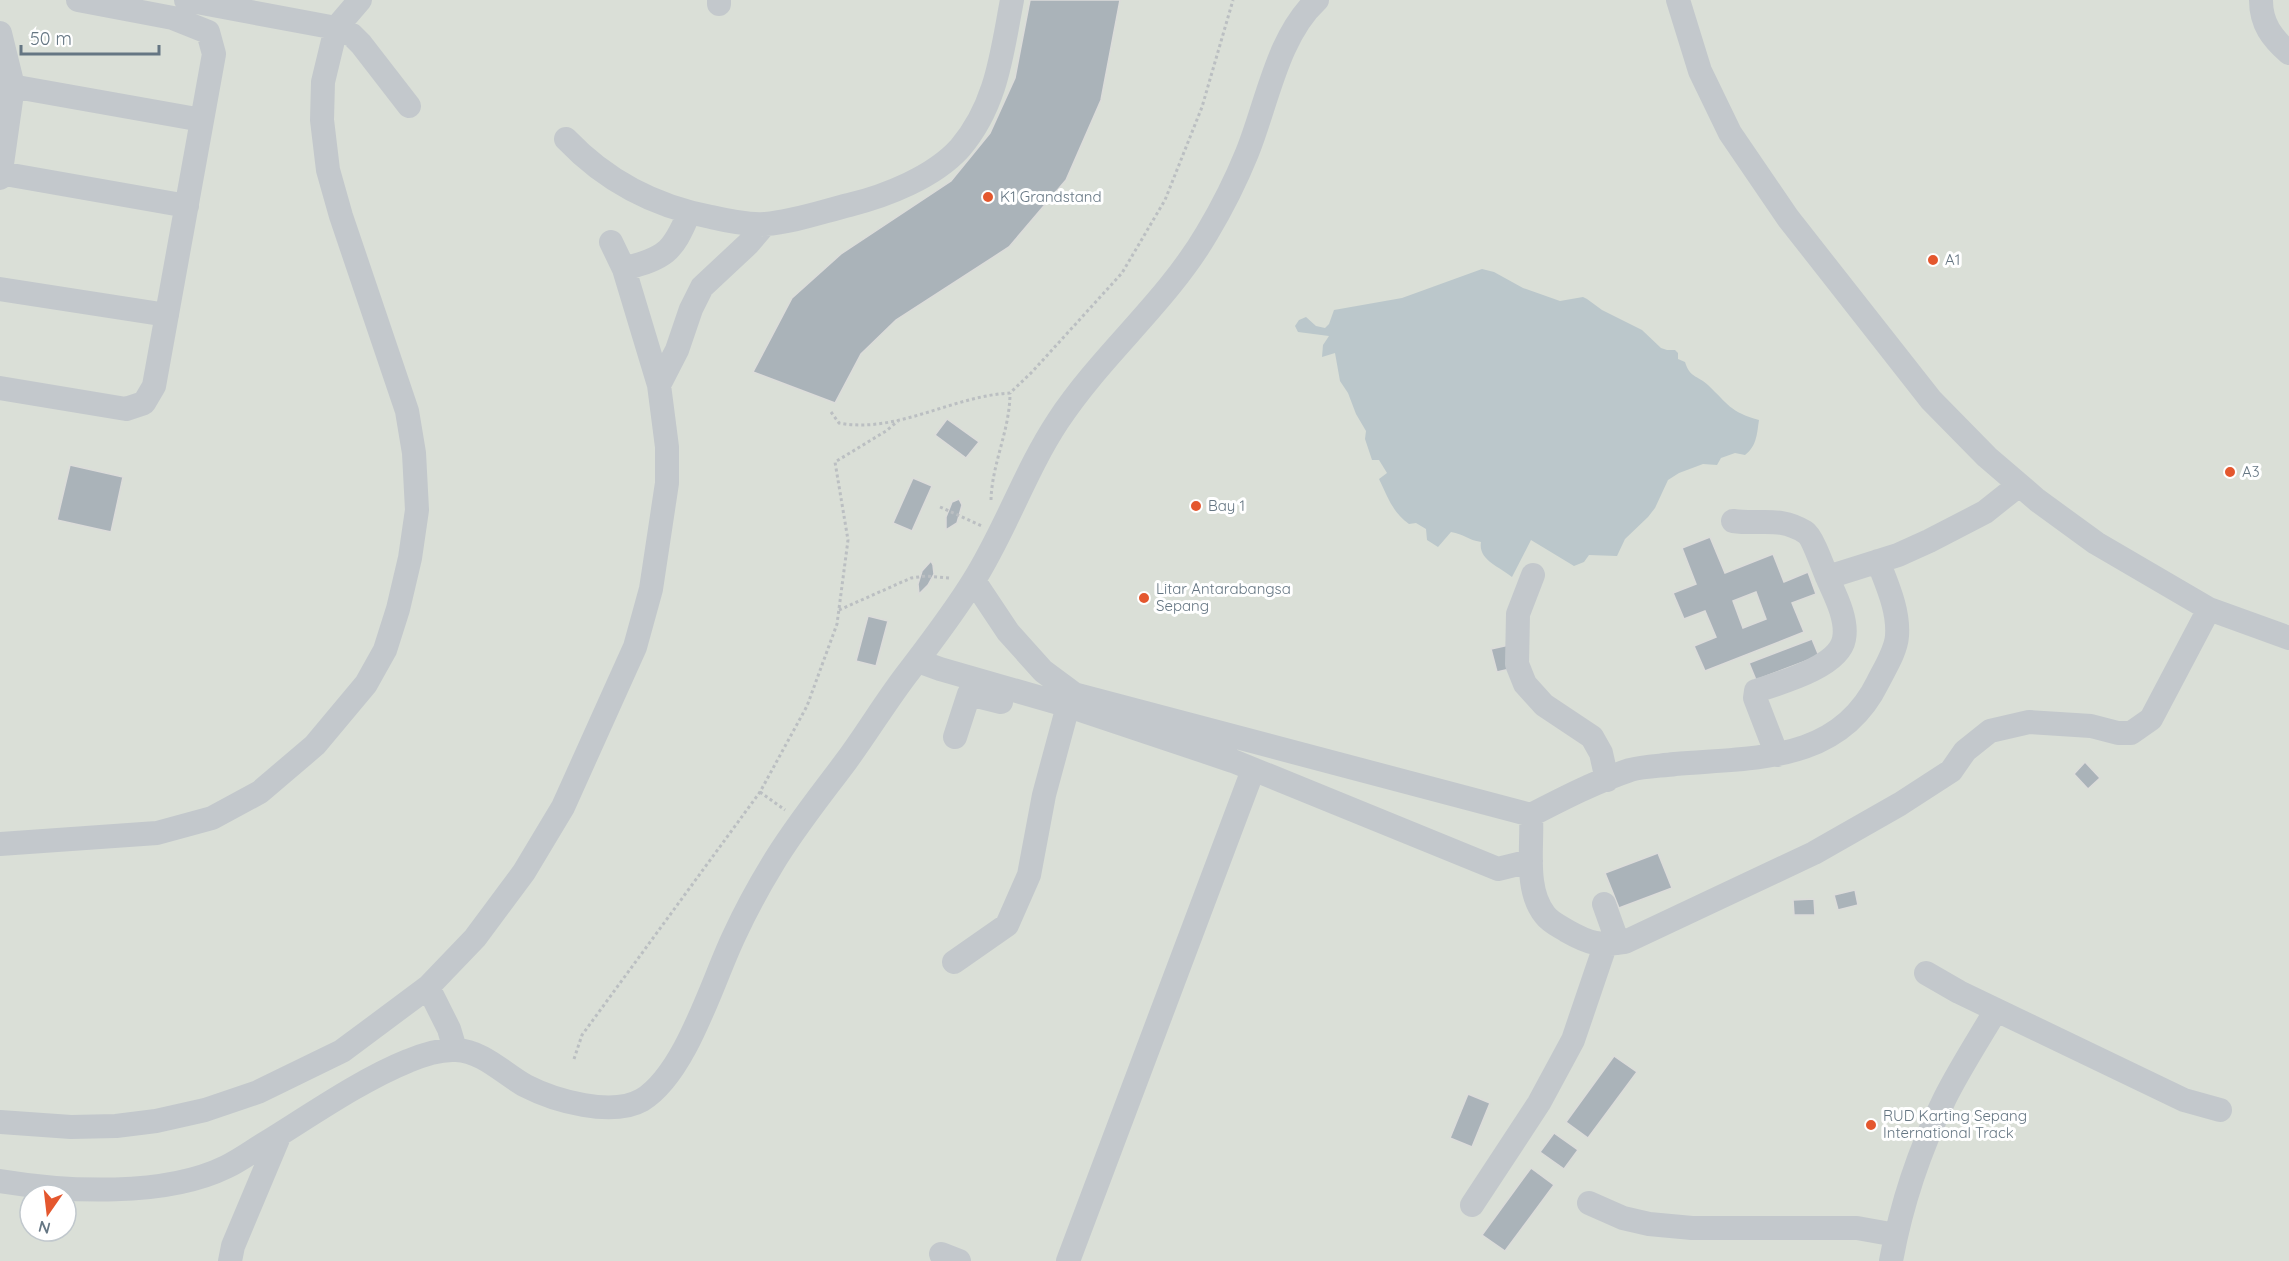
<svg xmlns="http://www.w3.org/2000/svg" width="2289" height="1261" viewBox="0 0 2289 1261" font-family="Quicksand,sans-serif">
  <rect width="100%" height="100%" fill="#fafaf8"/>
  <path fill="#dadfd7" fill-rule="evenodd" d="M0,0H2289V1261H0ZM30,1195H66V1231H30Z"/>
  <path fill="#bbc7cb" d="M1482,269L1494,272L1523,288L1560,301L1583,297L1587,299L1602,310L1642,330L1661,348L1667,350H1675L1678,353V359L1685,362C1690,378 1697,375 1708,385C1728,404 1730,412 1759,420C1757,433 1757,446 1745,455L1735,453L1721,458L1717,465L1703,464L1679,473L1668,480L1655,508L1648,517L1625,539L1617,556L1589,555L1584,562L1574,566L1531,540L1512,577C1499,566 1478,560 1481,542C1468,540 1464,534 1451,532L1438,547L1427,540L1426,529L1416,523L1409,524C1392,512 1388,497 1379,479L1387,473L1379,460H1372L1365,439L1366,431L1356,414L1348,393L1340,381L1335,353L1322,357L1323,345L1329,336L1298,332L1295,326L1299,320L1306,317L1316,326L1325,328L1329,324L1334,310L1402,298Z"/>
  <path fill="#aab3b9" stroke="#dcdcda" stroke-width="1.5" fill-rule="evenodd" d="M1030,0H1120L1101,100L1066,180L1009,247L896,320L861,354L835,403L753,372L792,298L841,254L951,181L990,133L1015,78Z
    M947,419L979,442L966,458L935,435Z
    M70,465L123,477L111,532L57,520Z
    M913,478L932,486L912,531L893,523Z
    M959,499L962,505L957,523L946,530V517L952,502Z
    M1710,537L1725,573L1773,554L1784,582L1808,572L1816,594L1792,603L1804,632L1705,671L1694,646L1716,637L1705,611L1684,619L1673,593L1696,584L1682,548ZM1756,592L1766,619L1743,628L1733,601Z
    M931,561L933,565L934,574L928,585L919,594L918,584L922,571Z
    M868,616L888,621L876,666L856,661Z
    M1812,639L1819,656L1756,680L1749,663Z
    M1509,645L1514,668L1497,672L1491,649Z
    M2085,762L2100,778L2088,789L2074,774Z
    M1658,853L1672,888L1619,908L1605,873Z
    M1855,890L1858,905L1838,910L1834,895Z
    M1814,899L1815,915H1794L1793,900Z
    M1614,1056L1637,1072L1588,1138L1566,1122Z
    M1468,1094L1490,1103L1472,1147L1450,1138Z
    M1554,1133L1578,1150L1564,1169L1540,1152Z
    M1531,1168L1554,1185L1505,1251L1482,1235Z"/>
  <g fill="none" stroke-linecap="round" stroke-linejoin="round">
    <path stroke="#bbbfc2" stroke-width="3" stroke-dasharray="3 3" stroke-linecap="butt" d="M831,412L839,423C897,434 952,396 1010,393L1032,372L1122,273L1165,200L1202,107L1233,0
      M991,500C992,463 1010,430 1010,393
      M940,507L982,526
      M839,610L911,578L926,576L950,578
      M760,792L785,810
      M574,1059L582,1035L760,792L807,706L837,624L848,540L835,462L886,431L898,421"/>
    <path stroke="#c3c8cc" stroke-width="24" d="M186,0L336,28L352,35L361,44L409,106
      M1678,0L1700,71L1730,133L1788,218L1931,400L1987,457L2037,500L2096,543L2209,609L2289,638
      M2261,0C2261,24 2272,38 2289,53
      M719,4V0
      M0,33L13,86L0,178
      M0,84L202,120
      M566,139C606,181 653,206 711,217C728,221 747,225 765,224C793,222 821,212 849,205C886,196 934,177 960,148C997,105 1002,52 1012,0
      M0,173L187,206
      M624,269C665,257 672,254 689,213
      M0,289L167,315
      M659,385L677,350L691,309L702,287L748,244L765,224
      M0,388L126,409L144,403L154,386L214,54L208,32L173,18L78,0
      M1733,521C1762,525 1779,516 1805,532C1812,536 1823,567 1827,577C1835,595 1848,619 1844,639C1839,667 1780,683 1756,691L1755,698L1777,755
      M1533,575L1518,614L1517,664L1525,684L1544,705L1592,737L1601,753L1607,780
      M1828,577L1898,555L1929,541L1985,512L2019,485
      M974,581L1008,632L1043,671L1074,694L1531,815C1533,846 1524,889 1545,915C1550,922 1559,926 1567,931C1590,944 1599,946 1625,942L1814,853L1900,804L1951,771L1965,751L1990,731L2029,722L2091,726L2118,733H2131L2151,719L2209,609
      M918,661L940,669L1069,706L1233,761L1498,869L1531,861
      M955,737L969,694L1001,702
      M1531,815C1562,799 1597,781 1630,770C1644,766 1661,766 1675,764C1753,757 1838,764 1878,682C1885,668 1896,651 1897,636C1899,610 1887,585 1878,561
      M0,844L157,833L212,818L260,792L315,745L366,684L385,650L398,609L410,558L417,510L414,453L407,411L341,216L328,170L322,120L323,82L336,28L360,0
      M1604,904L1618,943
      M954,962L1007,925L1029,875L1044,795L1065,717L1074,694
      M1926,973L1959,992L2184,1100L2220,1110
      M428,987L449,1029L455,1049
      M0,1122L71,1127L116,1126L156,1121L205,1110L258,1092L342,1051L428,987L475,938L524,872L563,807L635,647L651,589L667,483V447L659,385L624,269L611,242
      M0,1181C67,1192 165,1197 226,1167C241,1160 255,1149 269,1141C311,1115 363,1079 408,1061C422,1055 440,1049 456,1050C483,1051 504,1074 526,1086C555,1101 612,1117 642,1100C686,1073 712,982 734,936C745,912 758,888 772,865C794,828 821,795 847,760C869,730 888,698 910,670C932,641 955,611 974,580C1006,529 1025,471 1058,421C1102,354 1166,303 1207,233C1222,208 1236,180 1247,153C1267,104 1277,37 1317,0
      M1589,1203L1623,1218L1649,1224L1692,1228H1857L1896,1235
      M1472,1205L1539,1103L1573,1040L1605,946
      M941,1254L959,1261
      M230,1261L233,1246L280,1134
      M1068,1261L1253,770
      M1891,1261C1901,1206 1920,1149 1945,1098C1960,1068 1979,1039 1996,1010"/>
  </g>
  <g fill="#e4572e" stroke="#fff" stroke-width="2">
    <circle cx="988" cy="197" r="6"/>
    <circle cx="1933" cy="260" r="6"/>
    <circle cx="2230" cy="472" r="6"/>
    <circle cx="1196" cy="506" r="6"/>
    <circle cx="1144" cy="598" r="6"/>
    <circle cx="1871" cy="1125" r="6"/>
  </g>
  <g text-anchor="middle" stroke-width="6" stroke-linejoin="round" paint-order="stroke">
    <g font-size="15" fill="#657683" stroke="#fff" text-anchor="start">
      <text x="1000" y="202">K1 Grandstand</text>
      <text x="1945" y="265">A1</text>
      <text x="2242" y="477">A3</text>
      <text x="1208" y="511">Bay 1</text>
      <text x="1156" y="594">Litar Antarabangsa<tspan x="1156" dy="17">Sepang</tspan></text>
      <text x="1883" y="1121">RUD Karting Sepang<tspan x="1883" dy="17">International Track</tspan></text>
    </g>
  </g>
  <g transform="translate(48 1213) rotate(194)"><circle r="28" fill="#ffffff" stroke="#c1c8cd" stroke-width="1.5"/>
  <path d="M0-4.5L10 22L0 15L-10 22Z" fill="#e4572e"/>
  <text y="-9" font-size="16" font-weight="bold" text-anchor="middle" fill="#657683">N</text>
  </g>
  <path d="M21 45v9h138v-9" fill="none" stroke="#657683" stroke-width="3"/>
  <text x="30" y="45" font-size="18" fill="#657683" stroke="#ffffff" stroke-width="4.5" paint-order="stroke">50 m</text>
</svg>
